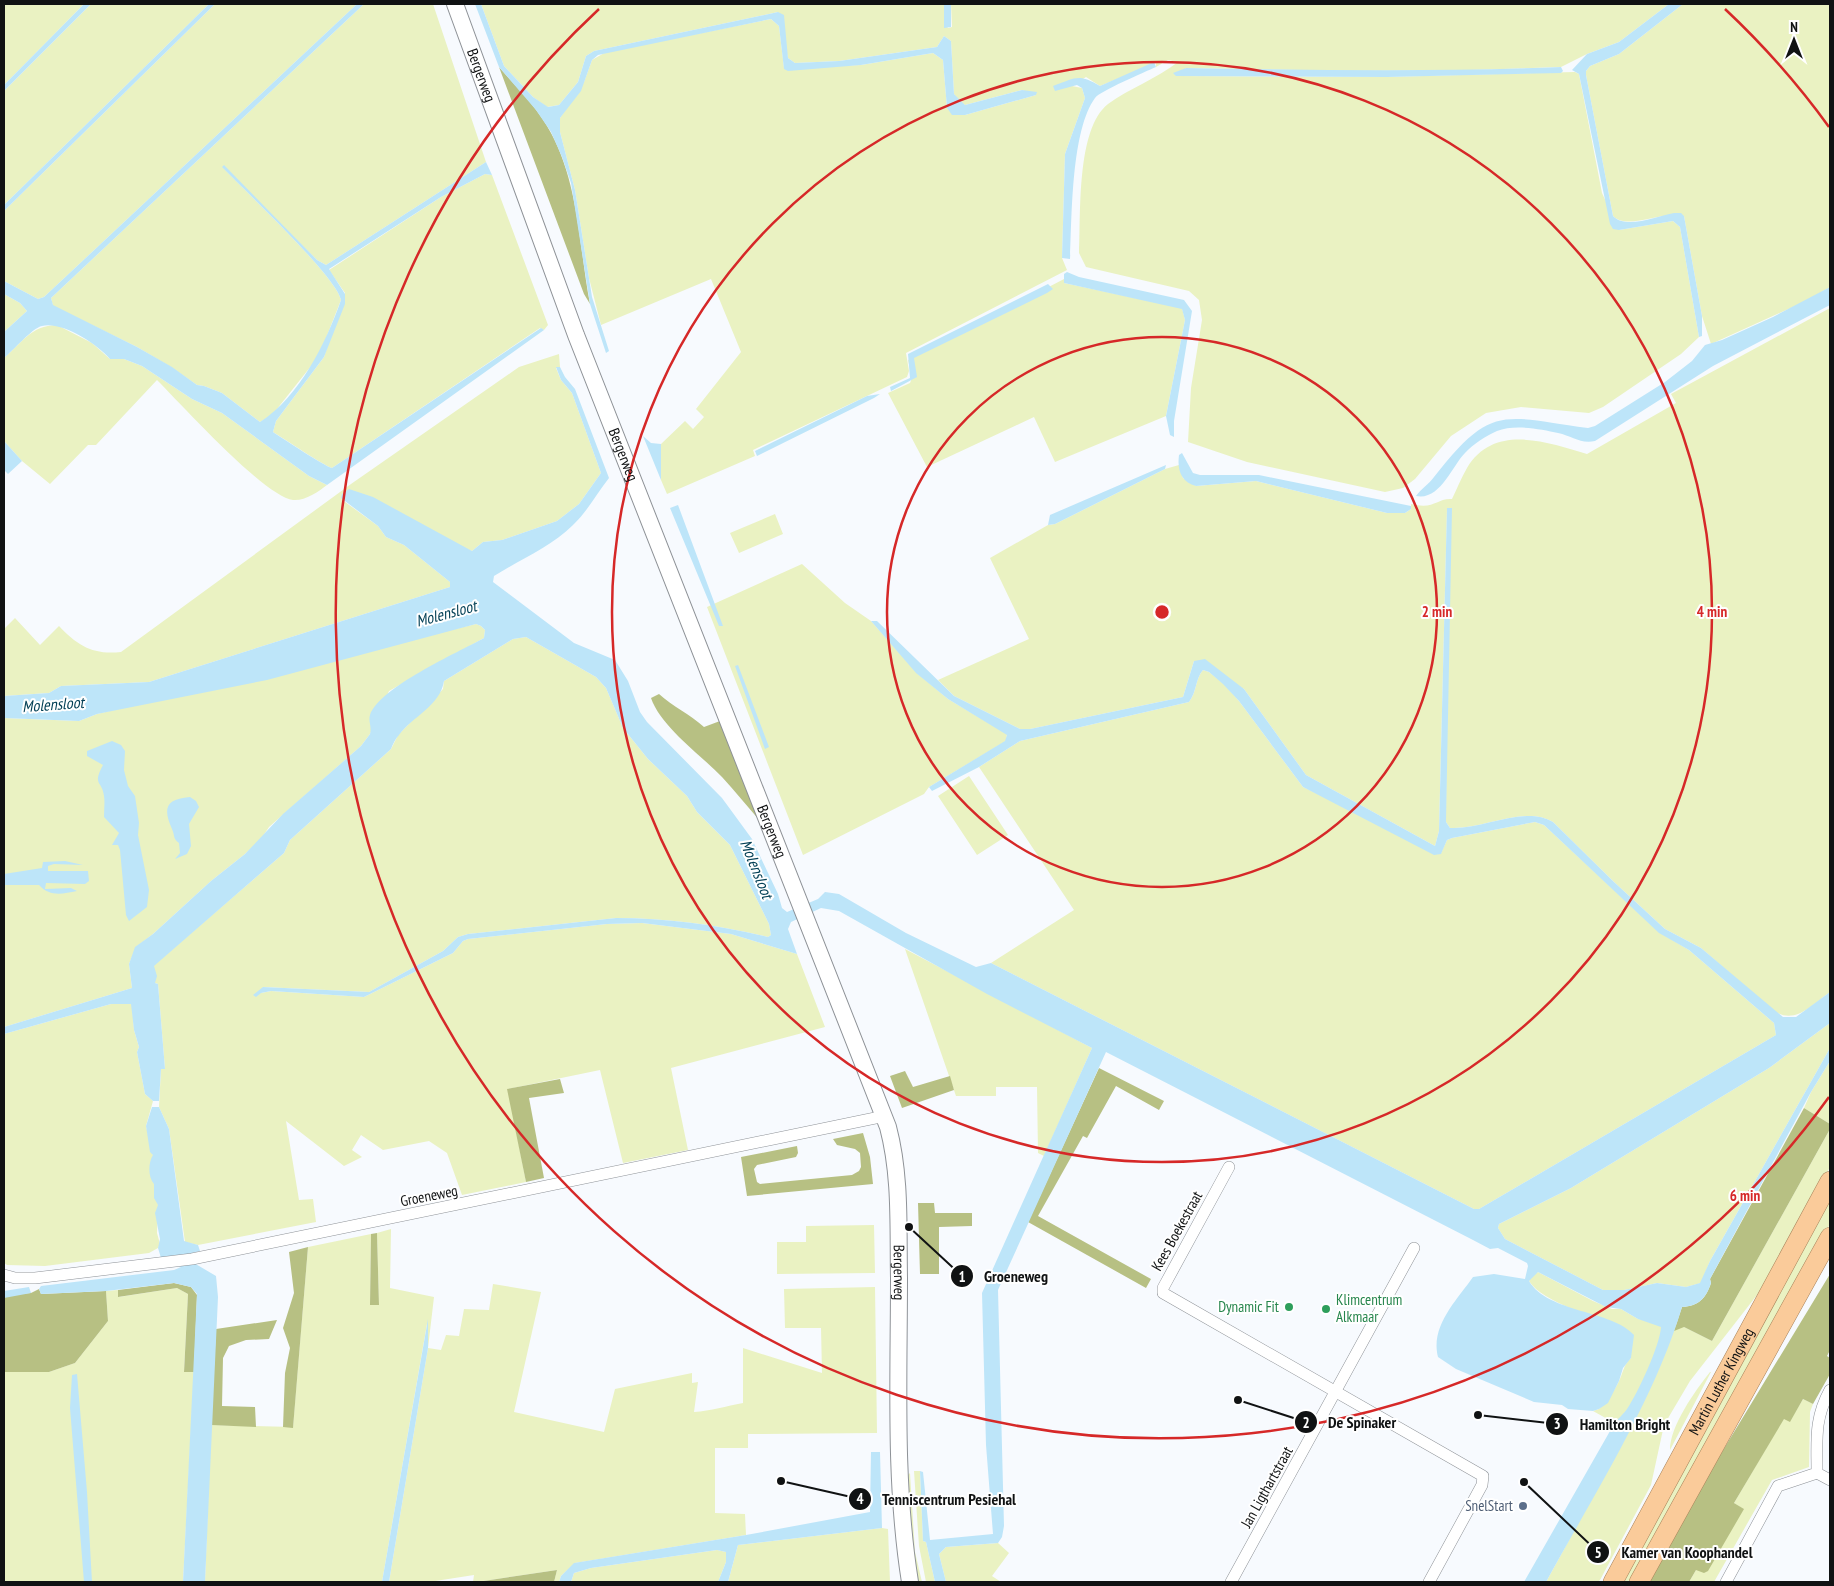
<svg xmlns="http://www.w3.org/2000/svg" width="1834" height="1586" viewBox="0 0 1834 1586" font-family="'PT Sans Narrow',sans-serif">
  <rect width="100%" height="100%" fill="#f7fafe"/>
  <path fill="#eaf2c2" d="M4,4H84L4,85Z
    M91,4H209L4,205V91Z
    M215,4H357L44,297L38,299L4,281V211Z
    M364,4H433L486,162L326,265L317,260L222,167C244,190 336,276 341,300L319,356L273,414L260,422L222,393L204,386L197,385L171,367L137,347L53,306L51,298Z
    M481,4H944V22L948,28L952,27L951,4H1669L1619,42L1587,54L1561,67L1471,70L1352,71L1186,68L1176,76L1387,77L1575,72L1579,74L1602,193L1619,230L1673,221L1680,227L1699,337L1681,354L1603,407L1589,413L1521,407L1486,413L1451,436L1415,479L1403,488L1385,492L1247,462L1188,442L1191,388L1202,320L1199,300L1189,291L1086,267L1079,253C1081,215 1076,129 1108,104C1130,88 1156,79 1178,62L1168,60L1156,67V63L1100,86L1086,77L1072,86L1082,88L1085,98L1065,154L1062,258L1067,270L906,353L909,371L907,377L753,450L755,456L667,494L661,480V444L685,421L693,429L704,417L696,409L741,352L711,279L601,325L589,278L575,190L560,132V118L584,82L592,60L606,52L771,19L779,26L784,68L861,65L933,53L943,60L947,108L965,115L1036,95L1022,90L965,105L958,100L954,94L951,41L944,36L937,47L839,61L795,63L788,58L778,12L594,51L586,56L578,82L559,105L547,107L533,97L504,66Z
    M1683,4H1830V287L1804,302L1711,344L1702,316L1684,216C1663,210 1627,231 1613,216L1586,75V71L1590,66L1619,54Z
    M485,174L492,175L548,325L544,330L540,328L332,468C326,467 283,438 273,432L276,421L324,357L345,293L329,270L441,197Z
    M1064,279V283L1182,308L1185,320L1166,416L1055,462L1034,417L927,467L888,393L910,383L912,378L908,360Z
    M4,294L20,303L27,311L4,332Z
    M1830,308V992C1812,1005 1795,1025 1774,1011L1701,948L1665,929L1614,882L1553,822C1524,805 1483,830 1450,828L1446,822L1447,508L1439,831L1435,846L1306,775L1244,689L1194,661L1183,697L1030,729H1020L954,696L938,680L1029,639L990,558L1048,525L1055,524L1165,469L1179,465L1183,478L1196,486L1256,481L1387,513H1405L1411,509V504C1435,510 1436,498 1452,499C1457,489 1461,478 1467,468C1494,423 1547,442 1587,454L1676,403L1671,394Z
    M57,325L92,343L110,359H124L142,366L192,399L222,413L309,476L327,485C318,492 305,501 293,500C265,497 181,404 157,380L96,445H88L50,484L22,461L4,441V358C23,342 30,326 57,325Z
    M559,354L560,367L556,368L561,380L572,393L601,473L579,504L557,521L502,540L483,542L472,551L341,499L378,526L386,537L404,545L450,582V587L149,682L61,686L49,693L4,696V629L15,618L40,645L59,626C78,646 93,655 121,652L351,484L519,367Z
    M775,514L783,534L739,553L730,533Z
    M802,564L845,603L871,621L917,673L948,699L1007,734L1006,741L929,787L924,794L803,855L707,607Z
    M476,624L481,626L485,630L484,638L389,691L370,734L361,746L269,827L261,839L245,854L211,881L153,934L136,947L129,964L132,988L4,1027V718L79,721L97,714Z
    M526,637L596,677L606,688L623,728L648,759L687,796L697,812L730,845L769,924L771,935L768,937C719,925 667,918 616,918L468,934L458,937L443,951L369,992L263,987L261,993L271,991L364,997L453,953L463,941L468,939L607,924L642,923L731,934L797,954L825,1027L671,1068L688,1150L623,1163L600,1070L508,1089L526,1182L462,1195L447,1153L429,1141L383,1150L361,1135L352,1150L362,1157L344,1166L286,1121L299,1200L313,1199L316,1222L198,1245L185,1242L169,1129L159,1107L161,1068L165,1069L158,984L155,983L153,966L284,853L290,840L391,749L398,735L443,689L444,681L513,639Z
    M1203,670L1209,672L1224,684L1239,701L1303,787L1441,853L1447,840L1452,838L1535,822L1544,825L1659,932L1689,950L1774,1023L1776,1035L1479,1209H1474L991,963L1074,910L979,767L1020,741L1189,702C1197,692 1195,679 1203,670Z
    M969,776L1008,835L977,855L938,796Z
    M905,949L1092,1048L1044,1156L1038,1153L1037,1087H996V1096H956Z
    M111,1004H132L134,1030L139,1047L137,1052L145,1094L153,1101L146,1126L153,1155L158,1205L157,1233L160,1244L158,1248L149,1253L45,1266L7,1265L4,1263V1034Z
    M1830,1023V1048L1710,1261L1701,1283L1686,1287L1657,1283L1624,1290H1603L1505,1239L1498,1228L1499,1224L1571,1188L1769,1068Z
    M1830,1061V1124L1804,1108L1811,1092Z
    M1830,1129V1167L1764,1286L1690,1381L1664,1425L1651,1485L1600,1580L1598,1582H1546L1629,1431L1593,1411L1599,1409C1606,1401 1614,1392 1618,1383C1623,1374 1623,1365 1631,1358L1621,1326C1596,1317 1543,1303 1529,1281L1531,1276L1538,1272L1593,1301L1612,1309H1621L1638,1319L1684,1327L1712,1341Z
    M1830,1194V1224L1630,1582H1621Z
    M874,1225L875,1273L777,1274V1242H806V1226Z
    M391,1229L390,1288L434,1297L428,1348L441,1350L446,1335L459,1336L464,1309L489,1310L493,1284L541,1292L514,1412L604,1432L615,1389L692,1373V1383L698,1382L694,1412C711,1411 726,1406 743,1403V1348L822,1373L821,1328H785L784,1289L875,1287L877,1433L748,1434V1448H715V1513L745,1514L746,1535L575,1563L561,1576L559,1582H554L557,1570L477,1582H473L474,1575L429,1582H389L428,1348L427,1324L382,1582H205L211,1425L293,1427L308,1247L371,1234L370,1305H379L377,1233Z
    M177,1288L188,1294L184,1371L194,1372L183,1582H4V1372H49L75,1363L108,1321L106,1291L118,1290L119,1297Z
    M1710,1372H1711L1670,1450C1670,1426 1695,1391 1710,1372Z
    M1803,1399L1813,1404L1810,1412L1809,1467L1772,1480L1714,1582H1689L1696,1570L1743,1509L1734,1503L1784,1418L1790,1421Z
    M914,1471H920L923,1541L926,1542L935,1582H926L919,1546Z
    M910,1473L915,1552L922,1582H918L910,1537L907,1476Z
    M882,1528L888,1529L890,1582H728L738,1545Z
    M998,1543L1009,1553L992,1576L1001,1582H946L939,1554L946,1547Z
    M717,1550L726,1552V1562L718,1582H571L574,1573L591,1568Z"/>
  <path fill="#b7c083" d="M499,67C517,88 538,108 551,133C579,185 579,247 590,304L584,294Z
    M659,694C673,707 690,714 704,727L720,721L760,821C747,806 735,791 722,777C701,755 661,727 651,698Z
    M1099,1068L1164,1101L1159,1110L1116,1086L1087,1138L1083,1136L1038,1216L1151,1279L1146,1288L1028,1222Z
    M905,1071L913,1087L950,1076L954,1090L902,1108L890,1076Z
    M560,1079L564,1093L529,1098L544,1178L526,1182L507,1089Z
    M1804,1108L1830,1124V1129L1712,1341L1684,1327L1674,1331L1682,1307C1699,1306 1706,1298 1711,1283L1710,1279Z
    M863,1133L870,1157L873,1184L747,1196L741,1157L797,1146L798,1153L796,1157L757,1165L754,1169L757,1182L760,1184L852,1175L859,1171L861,1167L860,1153L855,1149L837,1145L833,1139Z
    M918,1203H934L935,1213H972V1226L939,1227V1274H920Z
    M377,1233L379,1305H370L371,1234Z
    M308,1247L293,1428L283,1427L285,1373L290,1348L283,1328L294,1293L289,1252Z
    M1830,1274V1350L1827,1356L1830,1358V1374L1813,1404L1803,1399L1790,1422L1784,1419L1734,1503L1744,1509L1708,1571L1704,1573L1696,1570L1689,1582H1646L1677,1526Z
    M174,1283L191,1287L197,1295L194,1372H184L188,1294L177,1288L118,1297V1290Z
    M39,1289L41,1294L106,1291L108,1321L75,1363L49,1372H4V1295L31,1293Z
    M277,1320L269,1339L246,1340L229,1346L223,1358L222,1406L255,1407L256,1427L211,1425L216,1329Z
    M557,1570L554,1582H477Z"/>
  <path fill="#bde5f9" d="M84,4H91L4,91V85Z
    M209,4H215L4,211V205Z
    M357,4H364L51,298L53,305L137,347L172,367L197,385L204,386L222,393L260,422C299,397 326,343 341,300C336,276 244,190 222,167L224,165L317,260L326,265L486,162L492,175L485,174L441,197L329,269L345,294V304L324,357L276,421L273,432C282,438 326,467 332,468L541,328L544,330L327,485L309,476L222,413L192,399L142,366L124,359H110C97,344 62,321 42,326C32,328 13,351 4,358V332L27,311L20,303L4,294V281L38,299L44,297Z
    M475,4H481L504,66L533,97L548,107L559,105L578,82L586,56L594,51L778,12L784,15L788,58L795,63L839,61L937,47L944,36L951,41L954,94L965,105L1022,90L1037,92L1036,95L965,115H952L947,108L943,60L933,53L861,65L788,71L784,69L779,26L771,19L598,55L592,60L581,91L560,118V132L575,190L592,297L609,351L606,353L590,304L571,183L562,157L551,132L536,110L499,67Z
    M944,4H951V27L944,28Z
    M1669,4H1683L1619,54L1590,66L1586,71V75L1613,216C1626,230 1657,216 1674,213H1681L1684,216L1702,316V336L1699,337L1680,227L1673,221L1619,230L1613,229L1610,224L1579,74L1572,70L1587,54L1619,42Z
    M1154,62L1156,67C1145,72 1100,91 1095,98C1071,131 1072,217 1070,259L1062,258L1065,154L1085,98L1082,88L1077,85L1055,91L1053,86C1076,78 1078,73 1100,86Z
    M1561,67L1563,71L1561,73L1387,77L1176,76L1173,73L1186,68C1311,70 1436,72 1561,67Z
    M1067,272L1079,277L1184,300L1192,311L1174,421V437L1170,435L1166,416L1185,320L1182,309L1064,283V274Z
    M1048,284L1053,289L1047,293L914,358L917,377L891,391L890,387L910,378L908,354Z
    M1830,287V305L1713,366L1595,441C1580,444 1572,436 1558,433C1541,429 1514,424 1497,431C1486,436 1473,444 1465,453C1452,466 1440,501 1416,496C1421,489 1429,484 1434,477C1492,402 1504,417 1588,428L1595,426L1665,382L1692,361L1705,345L1722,340L1773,317Z
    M556,367H560L565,377L575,389L609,478C597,493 587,512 573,525C551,547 521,559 494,576L493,582L574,643L615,660L628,681L640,712L647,722L722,798L752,839L778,894L782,908L787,912L818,899L825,892L839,894L906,933L976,967L991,963L1474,1209H1479L1776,1035L1774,1023L1689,950L1659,933L1544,825L1535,822L1452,838L1447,840L1441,854L1434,855L1303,787L1239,701L1223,684L1209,672L1203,670C1195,679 1197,692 1189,702L1020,741L979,767L932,791L929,787L1005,741L1007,735L948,699L916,673L871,621H877L954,696L1020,729H1030L1183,697L1194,661L1205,659L1244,689L1306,775L1435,846L1439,831L1447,508H1452L1446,822L1450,828C1483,830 1524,805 1553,822L1614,882L1665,929L1701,948L1783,1017H1796L1830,992V1023L1769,1068L1571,1188L1499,1224L1498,1228L1505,1239L1603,1290H1624L1657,1283L1686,1287L1700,1283L1710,1261L1830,1048V1061L1811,1092L1710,1279L1711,1283C1706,1298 1699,1306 1682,1307C1654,1401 1593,1496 1546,1582H1524L1614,1424C1618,1418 1624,1414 1627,1409C1638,1393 1660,1345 1661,1327L1638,1319L1621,1309L1606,1307L1538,1272L1529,1281C1548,1313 1612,1310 1634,1335L1631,1358L1623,1368L1619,1381L1608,1403L1599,1409L1593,1411L1568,1409L1562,1405L1534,1402L1456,1369L1438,1357C1430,1326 1457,1300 1473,1277L1494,1274L1525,1279L1528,1266L1527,1263L1498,1248L1490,1249L1473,1240L1106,1052L998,1290L1004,1526L1002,1537L998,1543L946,1547L939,1554L946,1582H935L926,1542L923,1541L920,1471L923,1472L930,1540L993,1534L986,1445L982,1293L1092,1048L987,994L839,911L821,908L791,922L788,929L797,954L731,934L642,923L607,924L468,939L463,941L453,953L364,997L271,991L261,993L256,997L253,995L263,987L369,992L443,951L458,937L468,934L616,918C667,918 719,925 768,937L771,935L769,924L730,845L697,812L687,796L648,759L623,728L606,688L596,677L526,637L513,639L444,681C440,706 413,716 399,735C395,739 393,744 391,749L290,840L284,853L154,966L157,976L155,983L158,984L165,1069H161L159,1101H153L145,1094L137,1052L139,1047L134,1030L131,1004H111L4,1034V1027L132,988L129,964L135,947L153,934L211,881L245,854L283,814L361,746L370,734C372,727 368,721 370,715C380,687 457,653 484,638L485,630L481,626L476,624L267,680L97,714L79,721L4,718V696L49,693L61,686L149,682L450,587V582L404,545L386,537L378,526L341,498L342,494L349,489L373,497L472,551L483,542L502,540L557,521L579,504L601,473L572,393L561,380Z
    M880,394L874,398L757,456L755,451L867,396Z
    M643,436L651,443L661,444V480Z
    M4,441L22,461L8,474L4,470Z
    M1182,453L1193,473L1200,475H1259L1411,506V509L1405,513H1387L1256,481L1196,486C1181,482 1177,470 1179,455Z
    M1166,465L1165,469L1055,524L1048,525L1050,515Z
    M678,505L723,626H719L670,508Z
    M738,665L769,747L765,749L735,666Z
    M112,741L121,745L125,751L124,770L128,786L135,796L139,823L138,835L149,890L147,907L129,921L126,915L120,850L118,845H112L119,833L104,817C104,810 105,802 104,796C102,780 92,786 103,765L87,756V751Z
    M190,797L196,801L199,807L189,824L191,846L187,854L175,859L180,853L179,843C173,839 175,836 172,829C163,809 165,799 190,797Z
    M65,861L83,865L54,864L48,866V871H88L89,881L85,884L46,883L45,889L71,888L77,891C62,894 50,897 39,885H4V874L42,868L43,862Z
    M152,1107H159L169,1129L184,1241L198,1245L200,1251L192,1253L190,1257L194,1263L216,1276L218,1297L205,1582H183L197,1294L191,1287L174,1283L106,1291L41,1294L39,1289L41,1286L174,1270L181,1267L161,1258L158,1248L160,1239L155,1213L158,1205L154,1198V1184C148,1177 148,1163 153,1155L150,1152L146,1126Z
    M29,1287L31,1293L4,1298V1291Z
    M428,1319V1348L389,1582H382Z
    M77,1374L87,1492L92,1582H84L70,1408L72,1375Z
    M871,1452H880L882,1528L738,1545L728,1582H718L726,1562V1552L717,1550L591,1568L574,1573L571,1582H559L561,1576L574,1563L746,1535L870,1512Z"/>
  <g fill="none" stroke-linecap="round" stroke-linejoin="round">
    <defs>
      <path id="minor" d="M1229,1167L1163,1288V1293L1483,1476L1482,1485L1429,1582
        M4,1275L15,1278H35L192,1259L885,1116
        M1817,1473L1830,1480
        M1231,1582L1414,1248
        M1726,1582L1778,1486L1817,1473C1817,1440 1814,1419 1830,1390"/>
      <g id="secondary">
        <path id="s1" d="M455,4L576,335L888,1127C901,1176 898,1227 899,1278C899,1379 894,1482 910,1582"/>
      </g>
      <g id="trunk">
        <path id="s2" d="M1613,1582L1830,1181"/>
        <path d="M1639,1582L1830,1237"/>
      </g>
    </defs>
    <use href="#minor" stroke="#8e9297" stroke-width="12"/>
    <use href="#secondary" stroke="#8e9297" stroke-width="18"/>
    <use href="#trunk" stroke="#a7825a" stroke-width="20"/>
    <use href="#minor" stroke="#fff" stroke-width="11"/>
    <use href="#secondary" stroke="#fff" stroke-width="16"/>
    <use href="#trunk" stroke="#facb9a" stroke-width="19"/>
  </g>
  <g fill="none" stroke="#d62828" stroke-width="2.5">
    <circle cx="1162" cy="612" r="275"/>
    <circle cx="1162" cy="612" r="550"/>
    <path d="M1829 1097A825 825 0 1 1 599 9M1725 9A825 825 0 0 1 1829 127"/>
  </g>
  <g fill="#2e9e5b" stroke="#fff" stroke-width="2">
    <circle cx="1289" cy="1307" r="5"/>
    <circle cx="1326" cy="1309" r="5"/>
  </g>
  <circle fill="#5c6f8a" stroke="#fff" stroke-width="2" cx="1523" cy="1506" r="5"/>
  <g text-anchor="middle" stroke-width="4" stroke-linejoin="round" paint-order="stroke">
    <g font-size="15" fill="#101213" stroke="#fff">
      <text dy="5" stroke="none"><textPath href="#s1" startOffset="76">Bergerweg</textPath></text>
      <text dy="5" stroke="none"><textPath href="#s1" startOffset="481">Bergerweg</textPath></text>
      <text dy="5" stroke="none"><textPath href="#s1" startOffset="886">Bergerweg</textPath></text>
      <text transform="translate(429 1196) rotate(-11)" y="5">Groeneweg</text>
      <text transform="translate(1177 1231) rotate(-61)" y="5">Kees Boekestraat</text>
      <text dy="5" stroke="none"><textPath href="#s1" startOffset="1350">Bergerweg</textPath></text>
      <text dy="5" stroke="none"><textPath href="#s2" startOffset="228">Martin Luther Kingweg</textPath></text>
      <text transform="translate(1267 1487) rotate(-61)" y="5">Jan Ligthartstraat</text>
    </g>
    <g font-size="15" fill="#27864d" stroke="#fff" text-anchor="start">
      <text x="1336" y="1305">Klimcentrum<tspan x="1336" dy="17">Alkmaar</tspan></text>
      <text x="1279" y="1312" text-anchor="end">Dynamic Fit</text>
    </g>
    <g font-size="15" fill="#4e5e75" stroke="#fff" text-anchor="end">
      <text x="1513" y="1511">SnelStart</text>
    </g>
    <g font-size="16" font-style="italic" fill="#034056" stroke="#fff">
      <text transform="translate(446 613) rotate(-15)" y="6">Molensloot</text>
      <text transform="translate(53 704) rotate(-4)" y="6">Molensloot</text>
      <text transform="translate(757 869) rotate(68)" y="6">Molensloot</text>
    </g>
  </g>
  <circle cx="1162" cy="612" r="8" fill="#d62828" stroke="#fff" stroke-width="2.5"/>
  <g font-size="15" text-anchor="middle" font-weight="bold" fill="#d62828" stroke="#fff" stroke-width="4" stroke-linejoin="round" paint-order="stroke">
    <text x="1437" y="617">2 min</text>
    <text x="1712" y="617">4 min</text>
    <text x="1745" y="1201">6 min</text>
  </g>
  <path fill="none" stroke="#101213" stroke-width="2" d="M909 1227L962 1276M1238 1400L1306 1422M1478 1415L1557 1424M781 1481L860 1499M1524 1482L1598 1552"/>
  <g fill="#101213" stroke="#fff" stroke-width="2">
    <circle cx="909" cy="1227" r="5"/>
    <circle cx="1238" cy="1400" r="5"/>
    <circle cx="1478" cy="1415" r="5"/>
    <circle cx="781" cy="1481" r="5"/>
    <circle cx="1524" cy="1482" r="5"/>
    <circle cx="962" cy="1276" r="12"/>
    <circle cx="1306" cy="1422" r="12"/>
    <circle cx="1557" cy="1424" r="12"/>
    <circle cx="860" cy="1499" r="12"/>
    <circle cx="1598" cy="1552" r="12"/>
  </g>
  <g font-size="15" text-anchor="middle" font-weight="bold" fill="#fff">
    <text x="962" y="1282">1</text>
    <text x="1306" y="1428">2</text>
    <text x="1557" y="1429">3</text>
    <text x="860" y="1504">4</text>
    <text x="1598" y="1558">5</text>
  </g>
  <g font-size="16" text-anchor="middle" font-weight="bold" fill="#101213" stroke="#fff" stroke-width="4" stroke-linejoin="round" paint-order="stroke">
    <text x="1016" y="1282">Groeneweg</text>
    <text x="1362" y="1428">De Spinaker</text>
    <text x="1625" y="1430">Hamilton Bright</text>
    <text x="949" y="1505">Tenniscentrum Pesiehal</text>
    <text x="1687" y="1558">Kamer van Koophandel</text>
  </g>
  <rect width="1834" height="1586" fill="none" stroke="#101213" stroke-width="10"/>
  <g transform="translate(1794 40)" stroke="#ffffff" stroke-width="4" paint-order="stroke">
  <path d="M0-4L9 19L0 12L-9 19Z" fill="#101213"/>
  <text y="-8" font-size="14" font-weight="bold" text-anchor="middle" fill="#101213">N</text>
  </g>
</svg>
